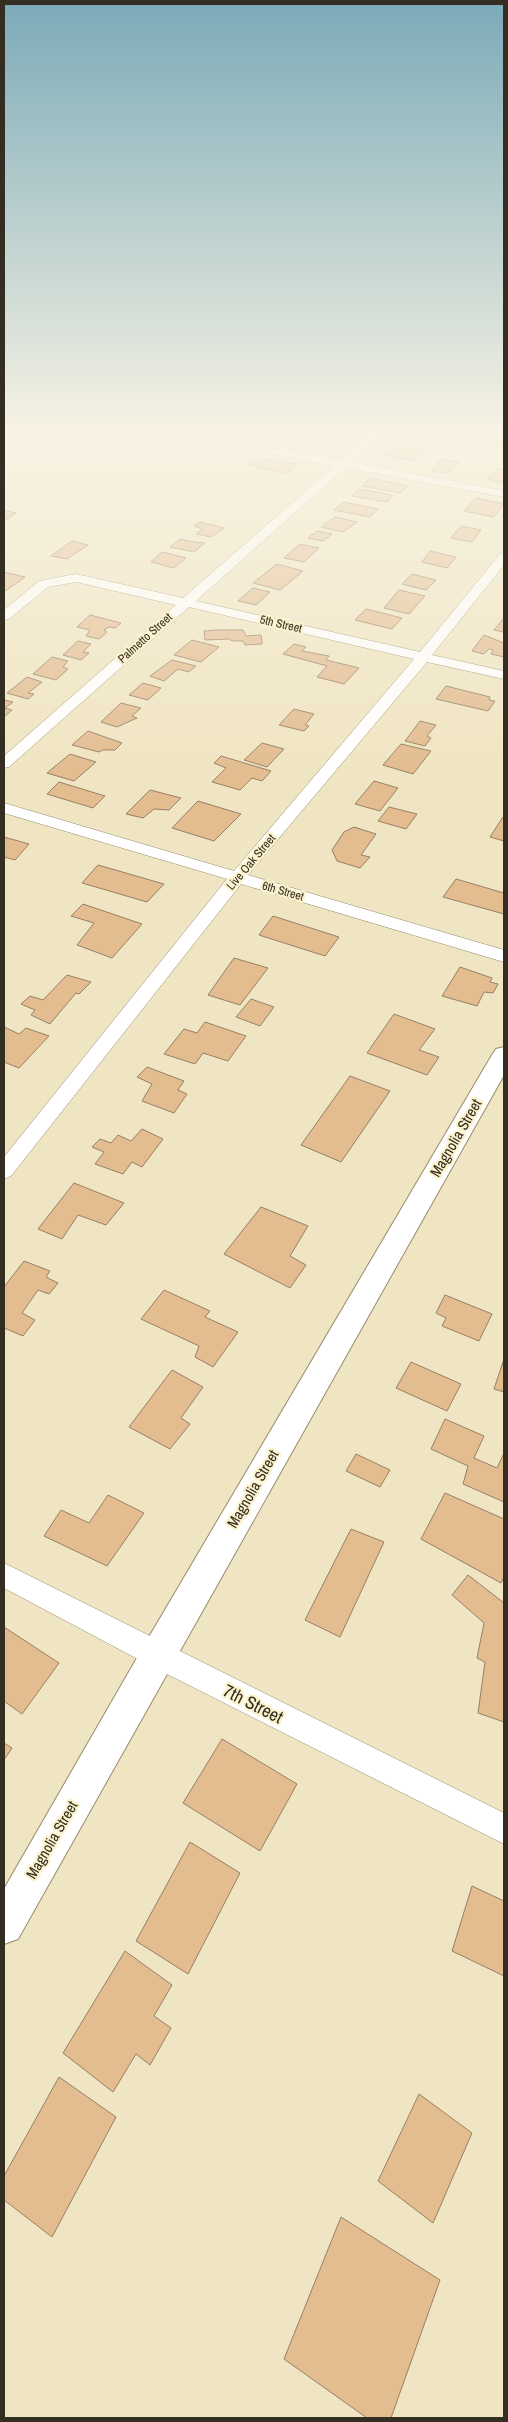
<svg xmlns="http://www.w3.org/2000/svg" width="508" height="2422" viewBox="0 0 508 2422" font-family="'Archivo Narrow',sans-serif">
  <rect width="100%" height="100%" fill="#f0e5c2"/>
  <path fill="#e3bc90" stroke="#978065" d="M418,434H437L452,436L443,444L412,439Z
    M494,435L504,437V446L485,443Z
    M399,440L417,443L411,448L424,450L413,461L382,455Z
    M267,459L297,464L288,474L248,465L252,461L260,462Z
    M441,459L459,462L448,473L431,471Z
    M498,469L504,470V483L488,479Z
    M371,478L408,486L400,493L362,486Z
    M359,489L393,495L387,502L352,496Z
    M476,498L504,504V505L493,517L464,511Z
    M344,502L378,509L370,517L334,510Z
    M4,510L16,513L4,521Z
    M335,517L357,522L343,532L321,527Z
    M200,522L224,528L211,537L196,534L203,529L194,526Z
    M461,526L481,530L472,542L451,538Z
    M317,531L332,534L323,541L308,538Z
    M180,539L194,542L205,543L194,552L170,547Z
    M72,541L88,545L67,559L51,556Z
    M300,544L319,548L304,562L284,558Z
    M430,551L456,557L447,568L422,562Z
    M162,552L186,558L174,568L151,562Z
    M277,564L303,571L280,590L253,583Z
    M4,572L25,577L4,592Z
    M412,574L436,580L426,590L402,584Z
    M253,588L270,592L256,605L238,601Z
    M399,590L425,596L409,614L384,608Z
    M366,609L402,618L392,629L355,620Z
    M90,615L121,623L115,628L109,627L104,630L107,632L99,639L86,636L90,630L77,627Z
    M504,618V632L494,630Z
    M216,630H243L246,636L261,635L262,644L245,645L243,641H232L229,639L205,640L204,631Z
    M484,635L504,643V657L491,654L493,650L489,649L484,654L472,651Z
    M192,640L219,647L201,662L174,655Z
    M78,641L91,644L83,652L89,653L81,660L63,655Z
    M294,644L306,647L302,651L329,656L326,660L359,668L344,684L317,677L327,666L283,654Z
    M52,657L68,661L63,667L68,669L56,680L33,674Z
    M172,660L196,666L189,672L178,669L164,681L150,676Z
    M27,677L42,682L28,693L34,694L28,699L7,693Z
    M143,683L161,688L148,700L129,695Z
    M446,686L490,697L489,700L495,701L488,711L436,699Z
    M4,700L13,702L5,708L12,710L4,717Z
    M121,703L141,708L132,716L137,718L117,727L101,722Z
    M294,709L314,714L305,725L309,726L304,731L279,725Z
    M420,721L436,725L427,736L431,738L425,746L405,741Z
    M88,731L122,743L115,750H103L99,752L72,745Z
    M262,743L284,749L267,767L244,760Z
    M401,744L431,751L413,774L383,765Z
    M70,754L96,762L74,781L47,773Z
    M221,756L271,771L262,781L252,778L240,790L212,782L226,768L214,763Z
    M374,781L398,788L380,811L355,804Z
    M59,782L105,796L93,808L47,794Z
    M150,790L181,798L169,810L154,809L143,818L126,814Z
    M198,801L241,814L214,841L172,828Z
    M389,807L417,814L406,829L378,821Z
    M503,817L504,818V841L490,837Z
    M354,827L376,834L361,855L370,857L360,868L337,861L332,850L344,832Z
    M4,837L29,844L15,860L4,857Z
    M98,865L164,884L147,902L82,883Z
    M456,879L504,893V914L443,897Z
    M83,904L142,924L112,958L77,945L94,923L71,916Z
    M273,916L339,937L325,956L259,935Z
    M234,958L268,968L240,1005L208,995Z
    M460,967L492,978L490,982L498,984L493,993L484,992L477,1006L442,996Z
    M67,975L91,982L79,994L76,993L50,1024L31,1015L35,1010L21,1004L30,996L43,1000Z
    M251,999L274,1007L260,1026L236,1017Z
    M394,1014L435,1029L419,1050L439,1057L427,1075L367,1053Z
    M205,1022L246,1036L228,1061L203,1053L195,1064L164,1054L184,1029L197,1033Z
    M4,1027L19,1034L26,1028L49,1036L19,1068L4,1062Z
    M147,1067L184,1081L178,1090L187,1094L174,1113L142,1101L152,1084L137,1077Z
    M350,1076L390,1091L341,1162L301,1145Z
    M142,1129L163,1139L142,1167L132,1162L123,1174L95,1164L104,1152L92,1147L100,1139L111,1143L118,1135L131,1141Z
    M74,1183L124,1203L106,1225L78,1215L62,1239L38,1229Z
    M261,1207L308,1226L290,1256L306,1265L290,1288L224,1254Z
    M24,1261L50,1271L46,1277L58,1283L49,1294L38,1290L22,1313L35,1320L23,1336L4,1328V1287Z
    M164,1290L210,1311L205,1317L238,1332L213,1367L195,1357L199,1346L141,1319Z
    M445,1295L492,1314L479,1341L442,1326L446,1318L436,1313Z
    M504,1359V1392L494,1389Z
    M411,1362L461,1384L447,1411L396,1388Z
    M172,1370L203,1387L181,1418L190,1424L170,1449L129,1427Z
    M445,1419L484,1436L474,1458L497,1468L504,1453V1502L463,1484L468,1466L431,1449Z
    M356,1454L390,1470L380,1487L346,1471Z
    M445,1493L504,1519V1577L501,1583L421,1539Z
    M108,1495L144,1513L107,1566L44,1536L61,1510L89,1523Z
    M351,1529L384,1542L340,1637L305,1620Z
    M468,1575L504,1603V1722L478,1713L485,1662L477,1658L484,1623L452,1595Z
    M4,1627L59,1663L22,1714L4,1701Z
    M222,1739L297,1784L260,1851L183,1803Z
    M4,1743L12,1748L4,1760Z
    M190,1842L240,1873L188,1974L136,1941Z
    M472,1886L504,1901V1976L452,1951Z
    M125,1951L172,1985L154,2016L171,2028L150,2065L136,2054L113,2092L63,2053Z
    M59,2077L116,2117L52,2237L4,2200V2176Z
    M419,2094L472,2133L433,2223L378,2181Z
    M341,2217L440,2280L391,2418H367L284,2359Z"/>
  <g fill="none" stroke-linecap="round" stroke-linejoin="round">
    <defs>
      <path id="minor" d="M175,434H195L341,460L371,434H382L351,462L504,491V497L345,468L196,601L420,652L500,554L504,553V565L432,655L504,671V679L427,662L248,875L504,950V962L241,884L11,1176L4,1179V1157L227,879L4,813V803L234,871L414,659L189,607L9,767L4,768V756L176,605L76,582L48,587L9,619L4,620V610L39,581L76,574L183,598L334,466L180,437Z
        M4,1563L504,1813V1844L147,1664L4,1588Z"/>
      <path id="tertiary" d="M504,1047V1075L18,1939L4,1944V1889L149,1637L492,1055L496,1049Z"/>
    </defs>
    <use href="#minor" stroke="#968b6b" stroke-width="1"/>
    <use href="#tertiary" stroke="#968b6b" stroke-width="2"/>
    <use href="#minor" fill="#fff" fill-rule="evenodd"/>
    <use href="#tertiary" fill="#fff" fill-rule="evenodd"/>
  </g>
  <linearGradient id="sky" x2="0" y2="1"><stop stop-color="#7baab8"/><stop offset="0.56" stop-color="#f8f3e4"/><stop offset="1" stop-color="#f8f3e4" stop-opacity="0"/></linearGradient>
  <rect width="508" height="773" fill="url(#sky)"/>
  <g text-anchor="middle" stroke-width="4.5" stroke-linejoin="round" paint-order="stroke">
    <g font-size="12" fill="#332e21" stroke="#fdf2ce">
      <text transform="translate(281 624) rotate(13)" y="4">5th Street</text>
      <text transform="translate(145 638) rotate(-42)" y="4">Palmetto Street</text>
      <text transform="translate(251 862) rotate(-50)" y="4">Live Oak Street</text>
      <text transform="translate(283 891) rotate(16)" y="4">6th Street</text>
    </g>
    <g font-size="15" fill="#332e21" stroke="#fdf2ce">
      <text transform="translate(456 1138) rotate(-60)" y="5">Magnolia Street</text>
      <text transform="translate(253 1489) rotate(-60)" y="5">Magnolia Street</text>
      <text transform="translate(52 1840) rotate(-60)" y="5">Magnolia Street</text>
    </g>
    <g font-size="18" fill="#332e21" stroke="#fdf2ce">
      <text transform="translate(253 1704) rotate(27)" y="6">7th Street</text>
    </g>
  </g>
  <rect width="508" height="2422" fill="none" stroke="#332e21" stroke-width="10"/>
</svg>
